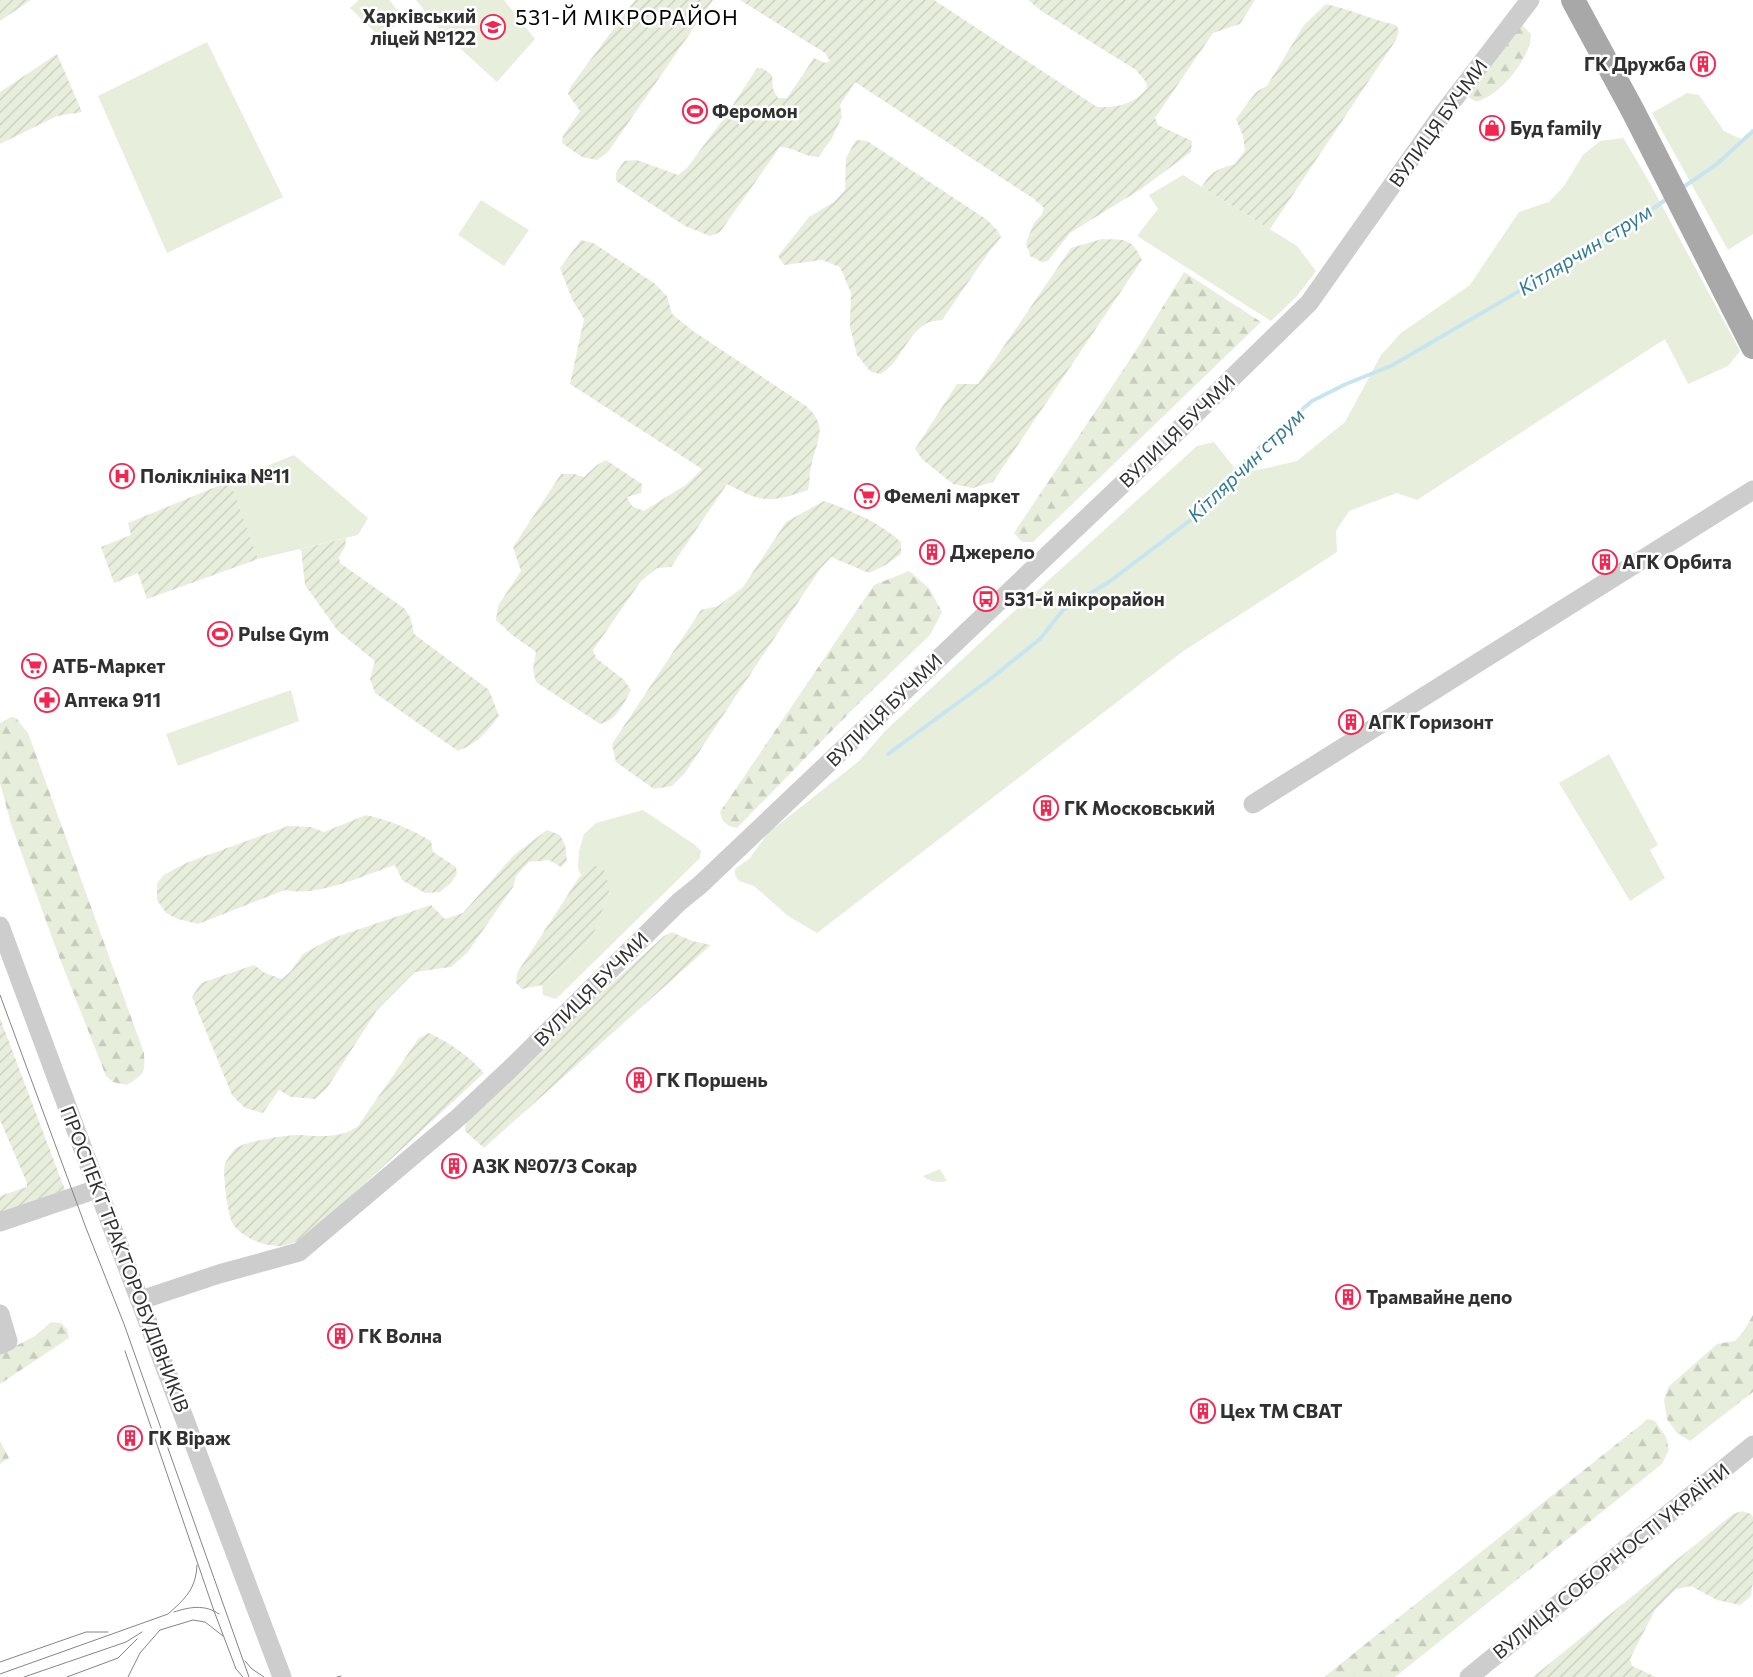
<svg xmlns="http://www.w3.org/2000/svg" width="1753" height="1677" viewBox="0 0 1753 1677" font-family="Commissioner,sans-serif">
  <defs>
    <pattern id="forest-firs" width="22" height="20" patternUnits="userSpaceOnUse" patternTransform="scale(1.25)"><rect width="22" height="20" fill="#e8eedc"/><path d="M5 1l3.5 6h-7zM16 11l3.5 6h-7z" fill="#c7ccbd"/></pattern>
    <pattern id="garden-furrows" width="10" height="10" patternUnits="userSpaceOnUse" patternTransform="scale(1.25)"><rect width="10" height="10" fill="#e8eedc"/><path d="M-1 1l2-2M0 10L10 0M9 11l2-2" fill="none" stroke="#c7ccbd"/></pattern>
  </defs>
  <rect width="100%" height="100%" fill="#fff"/>
  <path fill="#e8eedc" d="M359,0H389L404,18L380,37L350,8Z
    M416,0H504L535,39L497,82L441,31Z
    M207,42L283,197L167,253L98,96Z
    M1687,93L1699,95L1724,131L1743,140L1753,131V234L1728,250L1652,113Z
    M1612,119L1647,178L1740,351L1728,366L1688,384L1665,339L1417,500L1397,493L1349,511L1336,531L1337,552L1182,652L817,933L788,916L754,886L739,881L735,875V869L750,858L768,833L859,761L885,731L1009,616L1197,446L1214,442L1237,471H1253L1297,461L1345,422L1381,355L1401,333L1470,285L1519,212L1549,202L1564,186L1583,155L1600,141L1623,138Z
    M1183,175L1297,246L1316,271L1297,296L1271,321L1137,236L1158,209L1149,195Z
    M481,200L529,230L504,266L458,235Z
    M294,455L368,518L358,535L258,559L230,481Z
    M291,690L299,721L178,766L166,734Z
    M1609,754L1658,845L1650,850L1665,878L1630,901L1559,783Z
    M643,810L695,845L701,851L700,858L556,999L543,995L542,985L574,957L593,935L609,893L593,865L581,875L578,868L579,851L584,834L596,823Z
    M940,1169L947,1181C938,1183 930,1182 923,1176Z"/>
  <path fill="url(#forest-firs)" d="M1521,24L1531,34C1531,56 1504,90 1485,98C1482,99 1480,101 1478,101C1474,102 1470,98 1468,96Z
    M1184,272L1261,322L1033,542H1022L1014,533L1135,352Z
    M909,571L929,588L942,612L930,635L857,705L737,828L729,826L723,821L720,812L874,585Z
    M11,717L16,718L28,733L144,1053C145,1073 145,1074 127,1085L113,1082L106,1076L58,954L11,824L0,783V723Z
    M1753,1315V1392L1690,1441L1677,1433L1667,1419L1664,1400L1668,1387L1717,1344L1735,1341L1743,1332Z
    M51,1322L61,1323L67,1329L69,1338L0,1384V1354L35,1336Z
    M1648,1419L1655,1421L1666,1437L1669,1450L1662,1464L1395,1677H1324Z
    M0,1441L9,1458L0,1464Z"/>
  <path fill="url(#garden-furrows)" d="M0,0H31L0,21Z
    M635,0H713L608,152L597,160L582,157L562,143L563,136L580,111L568,94L571,86Z
    M740,0H934L1097,107C1117,108 1135,104 1147,88L1146,82L1136,70L1043,12L1028,0H1255L1240,24L1213,33L1155,118L1158,125L1192,141L1191,152L1141,189L1070,233L1048,261L1042,262L1030,256L1026,243L1034,223L1042,214L1044,208L1034,199L855,82L840,105L842,117L831,140L818,157C804,157 794,147 780,147L720,232L710,236L685,226L616,181V173L624,161L637,160L678,175L687,168L727,114L757,68H762L772,75L773,89L778,98H787L814,58L825,63L830,61L825,53Z
    M1326,4C1350,9 1372,20 1396,25L1399,31L1396,40L1270,229L1202,187C1211,171 1218,169 1235,164L1245,150L1243,136L1236,119L1256,92L1267,86L1304,25Z
    M57,54L82,112L57,116L0,144V92Z
    M856,140L867,141L986,219L997,230L1001,237L989,252L942,320C938,321 931,321 927,323C906,335 901,362 881,374L871,372L857,355L850,327L851,293L840,267L822,260L784,265L778,256L809,217L834,202L845,190L846,158Z
    M1102,239C1125,240 1131,237 1142,260L993,482L973,488L953,484L922,459L915,449L957,384H978L1071,248Z
    M581,240L593,243L654,283L667,296L672,314L693,331L806,406C830,427 816,440 811,467C809,475 810,482 808,490C770,503 762,503 727,484L671,567L657,568L641,581L593,650L596,658L624,680L631,690C623,705 617,720 600,724L536,682L533,669L536,652L511,634L496,620L498,606L521,571L513,547L561,474H574L584,477L597,465L606,460L642,484L641,493L627,497L632,506L644,511L687,484L702,469L570,384L584,319L572,299L560,268Z
    M230,481L258,559L147,599L138,573L114,583L101,547L131,535L128,523Z
    M824,501C852,511 879,522 901,542V554L884,566L869,573L831,557L820,569L685,773L672,786L654,789L616,762L612,744L701,610L718,606L743,587L786,522Z
    M346,538L345,547L339,557L340,563L405,609L411,619L414,634L489,690L499,716C485,734 479,742 458,751L375,693L370,679L375,661L338,631L305,585L301,549Z
    M366,815C391,821 409,828 431,841L433,852L456,867L457,874L451,883L440,892L425,893L402,880L395,865C362,876 318,897 285,890L198,924L178,919L166,913L157,900V883L164,875L186,863L288,826L311,827L324,832Z
    M547,830L560,835L565,845L567,861L561,867L549,860L529,862L516,876L513,887L467,953L451,967L415,972L377,1010L327,1088L315,1099L291,1097L279,1090L263,1113L245,1108L232,1095L192,997L201,983L254,965L265,973L282,979L291,971L303,954L330,939L431,905L445,919L463,913L514,855Z
    M593,865L603,869L606,873L609,893L593,935L574,957L542,985L522,989L516,983L517,973L580,876Z
    M672,932L692,941L711,945L484,1148L465,1131V1126L476,1109L543,1046L664,936Z
    M0,1018L65,1190L0,1220V1196L27,1187V1183L0,1120Z
    M429,1033C450,1043 469,1056 484,1073L308,1236C300,1239 289,1246 280,1246C265,1247 241,1237 233,1224C228,1217 222,1172 225,1164C227,1160 233,1150 236,1148C247,1141 286,1135 299,1135C320,1136 341,1139 358,1126L419,1038Z
    M1742,1511L1751,1514L1753,1517V1581L1751,1596L1740,1605L1717,1600L1691,1586L1676,1589L1655,1610L1630,1659L1632,1666L1656,1677H1533L1733,1514Z"/>
  <g fill="none" stroke-linecap="round" stroke-linejoin="round">
    <path stroke="#c7e5ef" stroke-width="4" d="M1682,188L1717,164L1753,131
      M888,754L989,680L1040,639L1063,610L1109,582L1213,503L1236,470L1277,431L1312,401L1346,384L1393,365L1543,277L1631,224L1668,198"/>
    <path stroke="#cdcdcd" stroke-width="19" d="M1253,804L1753,490
      M0,926C92,1177 188,1427 282,1677
      M0,1222L97,1189
      M141,1300L219,1274L299,1252L460,1116L509,1070L679,902L700,885L1150,458L1309,303L1441,116L1530,0
      M0,1314L8,1341L0,1345
      M1469,1677L1753,1445"/>
    <path stroke="#a8a8a8" stroke-width="24" d="M1573,0L1633,111L1753,347"/>
    <path stroke="#858585" stroke-width="1" d="M0,995L86,1228L124,1324L249,1677
      M125,1351L214,1611L236,1669L243,1677
      M174,1612C189,1607 205,1604 219,1614
      M245,1661L252,1669L264,1677
      M0,1662L86,1632H108
      M0,1674L168,1614C185,1599 196,1589 197,1565
      M24,1677L126,1642L142,1632
      M67,1677L118,1658L137,1639
      M128,1677L140,1653L160,1630L193,1620L205,1622L223,1636
      M337,1677L341,1676"/>
  </g>
  <defs>
    <symbol id="school-ring" viewBox="-11 -11 22 22"><circle r="9.5" fill="#fff" stroke="#f42550" stroke-width="1.5"/><path d="M0-5L7-2L0 1L-7-2ZM-4 1L0 2.5L4 1V4Q0 6-4 4Z" fill="#f42550"/></symbol>
    <symbol id="building-ring" viewBox="-11 -11 22 22"><circle r="9.5" fill="#fff" stroke="#f42550" stroke-width="1.5"/><path d="M-4-6H4V6H1V3H-1V6H-4ZM-2.5-4.3h1.7v1.8h-1.7ZM.8-4.3h1.7v1.8H.8ZM-2.5-1h1.7V.8h-1.7ZM.8-1h1.7V.8H.8Z" fill="#f42550"/></symbol>
    <symbol id="stadium-ring" viewBox="-11 -11 22 22"><circle r="9.5" fill="#fff" stroke="#f42550" stroke-width="1.5"/><path d="M0-5a6.5 5 0 1 0 0 10a6.5 5 0 1 0 0-10ZM-3.5-1.8h7v3.6h-7Z" fill="#f42550"/></symbol>
    <symbol id="shop-ring" viewBox="-11 -11 22 22"><circle r="9.5" fill="#fff" stroke="#f42550" stroke-width="1.5"/><path d="M-5-2.5h2.3a2.7 3.5 0 0 1 5.4 0H5L5.5 6h-11ZM-1.5-2.5h3a1.5 2.3 0 0 0-3 0Z" fill="#f42550"/></symbol>
    <symbol id="hospital-ring" viewBox="-11 -11 22 22"><circle r="9.5" fill="#fff" stroke="#f42550" stroke-width="1.5"/><path d="M-5-5h3v3.5h4V-5h3V5h-3V1.5h-4V5h-3Z" fill="#f42550"/></symbol>
    <symbol id="supermarket-ring" viewBox="-11 -11 22 22"><circle r="9.5" fill="#fff" stroke="#f42550" stroke-width="1.5"/><path d="M-6-5.5h2.5l.6 2H6L4.5 2H-2.5L-4.4-4H-6ZM-1.5 3.2a1.3 1.3 0 1 0 .1 0ZM3 3.2a1.3 1.3 0 1 0 .1 0Z" fill="#f42550"/></symbol>
    <symbol id="bus-ring" viewBox="-11 -11 22 22"><circle r="9.5" fill="#fff" stroke="#f42550" stroke-width="1.5"/><path d="M-5-6H5V4H4V6H2V4H-2V6H-4V4H-5ZM-3.5-4V0h7V-4ZM-3.5 1.2v1.5H-2V1.2ZM2 1.2v1.5H3.5V1.2Z" fill="#f42550"/></symbol>
    <symbol id="pharmacy-ring" viewBox="-11 -11 22 22"><circle r="9.5" fill="#fff" stroke="#f42550" stroke-width="1.5"/><path d="M-2-6h4v4h4v4h-4v4h-4v-4h-4v-4h4Z" fill="#f42550"/></symbol>
  </defs>
  <g fill-rule="evenodd">
    <use href="#school-ring" x="479" y="13" width="28" height="28"/>
    <use href="#building-ring" x="1689" y="50" width="28" height="28"/>
    <use href="#stadium-ring" x="681" y="97" width="28" height="28"/>
    <use href="#shop-ring" x="1478" y="114" width="28" height="28"/>
    <use href="#hospital-ring" x="108" y="462" width="28" height="28"/>
    <use href="#supermarket-ring" x="853" y="482" width="28" height="28"/>
    <use href="#building-ring" x="918" y="538" width="28" height="28"/>
    <use href="#building-ring" x="1591" y="548" width="28" height="28"/>
    <use href="#bus-ring" x="972" y="585" width="28" height="28"/>
    <use href="#stadium-ring" x="206" y="620" width="28" height="28"/>
    <use href="#supermarket-ring" x="20" y="652" width="28" height="28"/>
    <use href="#pharmacy-ring" x="33" y="686" width="28" height="28"/>
    <use href="#building-ring" x="1337" y="708" width="28" height="28"/>
    <use href="#building-ring" x="1032" y="794" width="28" height="28"/>
    <use href="#building-ring" x="625" y="1066" width="28" height="28"/>
    <use href="#building-ring" x="440" y="1152" width="28" height="28"/>
    <use href="#building-ring" x="1334" y="1283" width="28" height="28"/>
    <use href="#building-ring" x="326" y="1322" width="28" height="28"/>
    <use href="#building-ring" x="1189" y="1397" width="28" height="28"/>
    <use href="#building-ring" x="116" y="1424" width="28" height="28"/>
  </g>
  <g text-anchor="middle" stroke-width="5" stroke-linejoin="round" paint-order="stroke">
    <g font-size="19" font-weight="bold" fill="#303030" stroke="#fff" text-anchor="start">
      <text x="476" y="23" text-anchor="end">Харківський<tspan x="476" dy="22">ліцей №122</tspan></text>
      <text x="1686" y="71" text-anchor="end">ГК Дружба</text>
      <text x="712" y="118">Феромон</text>
      <text x="1510" y="135">Буд family</text>
      <text x="140" y="483">Поліклініка №11</text>
      <text x="884" y="503">Фемелі маркет</text>
      <text x="950" y="559">Джерело</text>
      <text x="1622" y="569">АГК Орбита</text>
      <text x="1004" y="606">531-й мікрорайон</text>
      <text x="238" y="641">Pulse Gym</text>
      <text x="52" y="673">АТБ-Маркет</text>
      <text x="64" y="707">Аптека 911</text>
      <text x="1368" y="729">АГК Горизонт</text>
      <text x="1064" y="815">ГК Московський</text>
      <text x="656" y="1087">ГК Поршень</text>
      <text x="472" y="1173">АЗК №07/3 Сокар</text>
      <text x="1366" y="1304">Трамвайне депо</text>
      <text x="358" y="1343">ГК Волна</text>
      <text x="1220" y="1418">Цех ТМ СВАТ</text>
      <text x="148" y="1445">ГК Віраж</text>
    </g>
    <g font-size="19" fill="#303030" stroke="#fff">
      <text transform="translate(1438 123) rotate(-54)" y="7">ВУЛИЦЯ БУЧМИ</text>
      <text transform="translate(1177 431) rotate(-44)" y="7">ВУЛИЦЯ БУЧМИ</text>
      <text transform="translate(884 710) rotate(-44)" y="7">ВУЛИЦЯ БУЧМИ</text>
      <text transform="translate(591 989) rotate(-45)" y="7">ВУЛИЦЯ БУЧМИ</text>
      <text transform="translate(125 1259) rotate(69)" y="7">ПРОСПЕКТ ТРАКТОРОБУДІВНИКІВ</text>
      <text transform="translate(1611 1561) rotate(-39)" y="7">ВУЛИЦЯ СОБОРНОСТІ УКРАЇНИ</text>
    </g>
    <g font-size="20" font-style="italic" fill="#347a92" stroke="#fff">
      <text transform="translate(1585 250) rotate(-32)" y="7">Кітлярчин струм</text>
      <text transform="translate(1246 465) rotate(-44)" y="7">Кітлярчин струм</text>
    </g>
    <g font-size="21" letter-spacing="1" fill="#000" stroke="#fff">
      <text x="627" y="25">531-Й МІКРОРАЙОН</text>
    </g>
  </g>
</svg>
